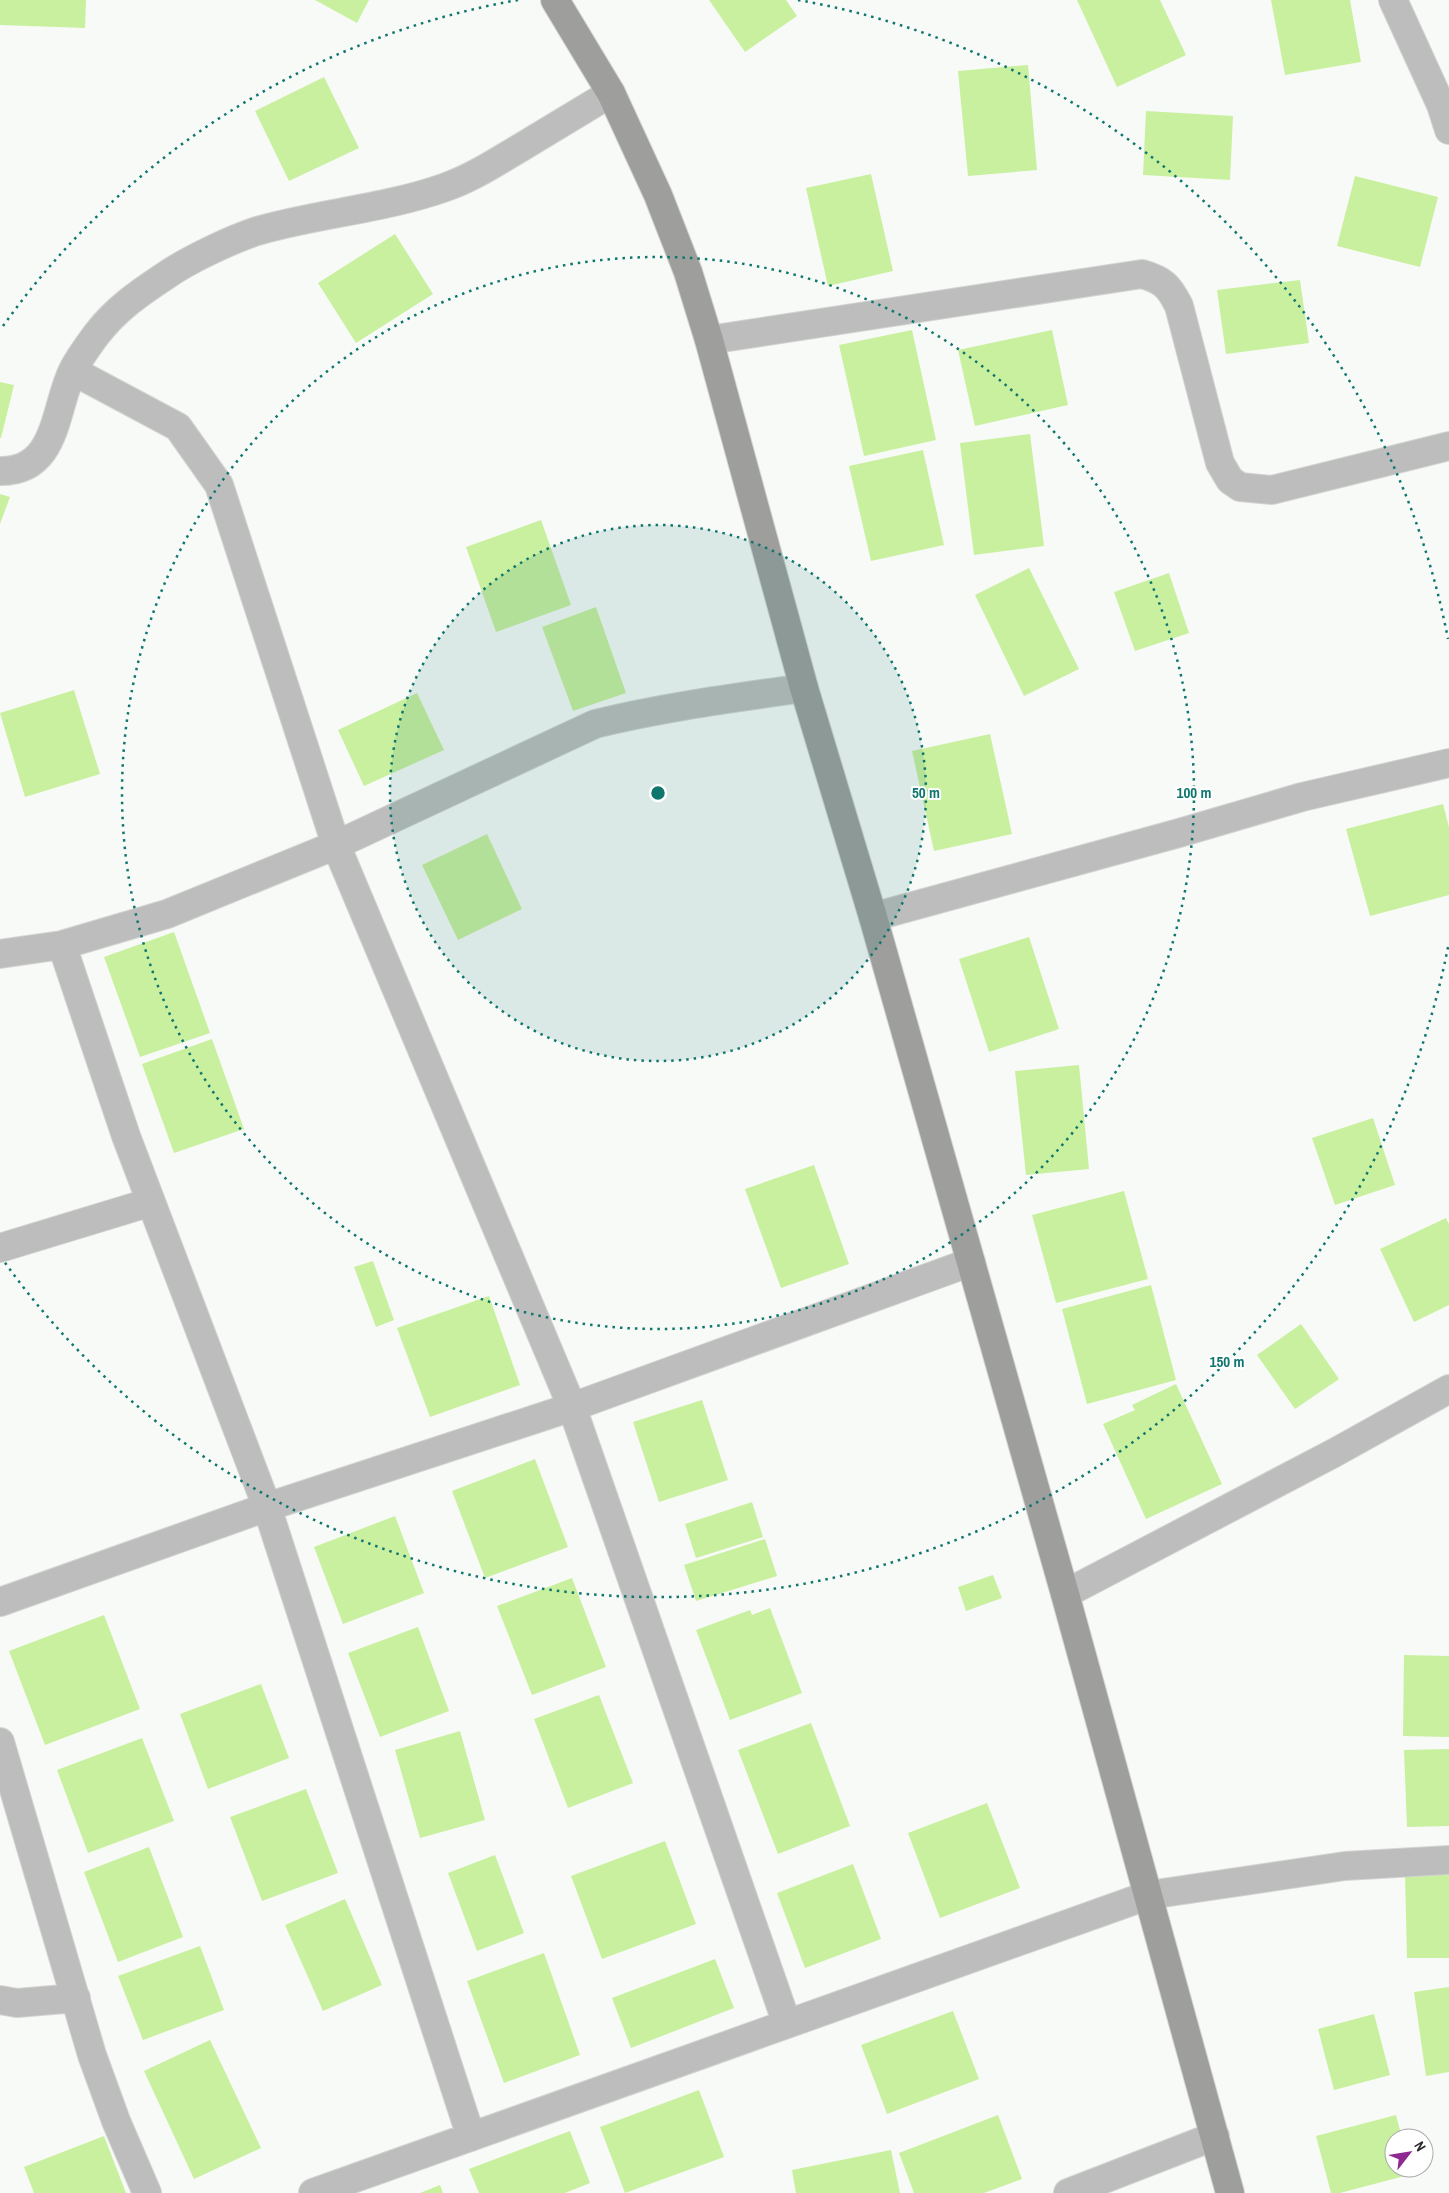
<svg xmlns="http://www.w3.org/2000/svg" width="1449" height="2193" viewBox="0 0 1449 2193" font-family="'Archivo Narrow',sans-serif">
  <rect width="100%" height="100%" fill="#f8faf7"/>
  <path fill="#c9f09f" d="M0,0H86L85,28L0,25Z
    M315,0H369L357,23Z
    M709,0H786L797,16L745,52Z
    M1077,0H1160L1186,55L1117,87Z
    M1271,0H1350L1361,62L1285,75Z
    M1028,65L1037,170L968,176L958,71Z
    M324,77L359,148L289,181L255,111Z
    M1146,111L1233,116L1230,180L1143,175Z
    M871,174L893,271L828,286L806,188Z
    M1355,176L1438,197L1420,267L1337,246Z
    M395,234L433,294L356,343L318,283Z
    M1300,280L1309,343L1226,354L1217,290Z
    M912,330L936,440L864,456L839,345Z
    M1052,330L1068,405L975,426L958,350Z
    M0,382L14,385L1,438H0Z
    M1030,434L1044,546L974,555L960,443Z
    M923,450L944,545L871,561L849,466Z
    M0,494L10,497L0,524Z
    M541,520L571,605L496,632L466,547Z
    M1029,568L1079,669L1024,696L975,595Z
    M1169,573L1189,633L1135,651L1114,592Z
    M596,607L626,693L573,711L542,627Z
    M74,690L100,774L25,797L0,713Z
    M417,693L444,750L364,786L338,730Z
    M990,734L1012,834L934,851L912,751Z
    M1443,804L1449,827V895L1370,916L1346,829Z
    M487,834L522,909L458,940L422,865Z
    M174,932L210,1033L140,1057L104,957Z
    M1029,937L1059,1029L989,1052L959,959Z
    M212,1039L244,1129L174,1153L142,1064Z
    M1079,1065L1089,1169L1026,1175L1015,1071Z
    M1373,1118L1395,1185L1335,1205L1312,1138Z
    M814,1165L849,1264L781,1288L745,1189Z
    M1124,1191L1148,1279L1056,1303L1032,1215Z
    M1446,1218L1449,1224V1305L1414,1322L1380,1249Z
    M373,1261L394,1320L376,1327L354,1267Z
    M1151,1285L1176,1380L1087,1404L1062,1309Z
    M489,1296L520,1385L430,1417L397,1328Z
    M1301,1324L1339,1379L1295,1409L1257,1355Z
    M1176,1384L1222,1484L1146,1519L1103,1424L1135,1410L1132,1405Z
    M702,1400L728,1480L659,1502L633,1422Z
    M535,1459L568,1547L485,1578L452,1491Z
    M752,1502L763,1537L696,1558L685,1524Z
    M395,1516L424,1593L343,1624L314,1547Z
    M765,1539L777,1576L696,1601L684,1565Z
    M993,1575L1002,1598L966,1611L958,1587Z
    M572,1578L606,1667L532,1695L497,1606Z
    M770,1608L802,1693L730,1720L696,1630L750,1610L752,1615Z
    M104,1615L140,1709L45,1745L9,1651Z
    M418,1627L449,1711L380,1737L348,1653Z
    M1404,1655L1449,1656V1737L1403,1736Z
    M261,1684L289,1758L208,1789L180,1714Z
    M599,1695L633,1783L568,1808L534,1719Z
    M811,1723L850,1826L778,1854L738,1750Z
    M460,1731L485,1820L420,1838L395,1750Z
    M142,1738L174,1821L88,1853L57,1770Z
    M1449,1749V1826L1407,1827L1404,1750Z
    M306,1789L338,1873L262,1901L230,1817Z
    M987,1803L1020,1888L940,1918L908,1833Z
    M665,1841L696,1924L602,1959L571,1876Z
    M149,1847L183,1937L118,1962L84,1872Z
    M495,1855L524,1933L477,1951L448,1873Z
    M853,1864L881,1939L805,1968L777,1893Z
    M1405,1874H1449V1958H1407Z
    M345,1899L382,1985L323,2011L285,1925Z
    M200,1946L224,2010L143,2040L118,1976Z
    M544,1953L580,2055L504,2083L467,1981Z
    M715,1959L734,2008L631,2048L612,1998Z
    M1449,1987V2072L1426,2076L1414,1992Z
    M953,2011L979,2079L887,2114L861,2045Z
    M1374,2014L1390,2075L1334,2090L1318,2029Z
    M210,2040L261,2148L194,2179L144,2071Z
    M699,2090L724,2157L625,2193L600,2127Z
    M998,2115L1022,2179L984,2193H914L899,2153Z
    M1396,2115L1402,2138H1394V2168H1410L1412,2174L1340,2193H1331L1316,2136Z
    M570,2131L590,2183L565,2193H479L469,2169Z
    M104,2136L126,2193H34L24,2167Z
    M891,2150L900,2193H796L792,2170Z
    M440,2185L443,2193H420Z"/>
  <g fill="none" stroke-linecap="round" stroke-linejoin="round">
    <defs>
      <path id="minor" d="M1393,0L1441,105L1449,130
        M709,340L1142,274C1163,280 1169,286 1179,306L1220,463L1230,480L1240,487L1272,490L1449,446
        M73,371L178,427L219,485L336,845L572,1407L787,2024
        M0,471C58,472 54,408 73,370C79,358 88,346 96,335C116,309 138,294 165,276C188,260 230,240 257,231C319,213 385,209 446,187C472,178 496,162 520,148C550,130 580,112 611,93
        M873,917L1179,833L1302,797L1449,763
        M62,945L126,1136L267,1507L471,2137
        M0,954L62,945L167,914L336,845L595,724C664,707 734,698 804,688
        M0,1248L151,1202
        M1065,1594L1334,1453L1449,1389
        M0,1602L267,1507L572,1407L971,1262
        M0,1742L92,2055L116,2121L147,2193
        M0,2000L17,2003L76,1998
        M313,2193L1149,1895L1345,1866L1449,1860
        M1068,2193L1215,2136"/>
      <path id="secondary" d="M555,0L611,93L658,195L688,272L709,340L804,688L873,917L1065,1594L1230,2193"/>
    </defs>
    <use href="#minor" stroke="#d3d5d2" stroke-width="30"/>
    <use href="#secondary" stroke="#d3d5d2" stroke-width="30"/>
    <use href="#minor" stroke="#bcbdbc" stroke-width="28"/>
    <use href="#secondary" stroke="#9e9f9d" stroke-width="28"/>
  </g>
  <circle cx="658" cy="793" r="268" fill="#0f766e" fill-opacity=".12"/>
  <g fill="none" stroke="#0f766e" stroke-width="2.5" stroke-dasharray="2.5 5">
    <circle cx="658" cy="793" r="268"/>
    <circle cx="658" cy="793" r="536"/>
    <path d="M1448 947A805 805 0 0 1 3 1260M3 326A805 805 0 0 1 518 0M798 0A805 805 0 0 1 1448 639"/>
  </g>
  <circle cx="658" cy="793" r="8" fill="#0f766e" stroke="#fff" stroke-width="2.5"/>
  <g font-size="15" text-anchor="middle" font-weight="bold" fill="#0f766e" stroke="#fff" stroke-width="4" stroke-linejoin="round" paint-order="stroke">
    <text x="926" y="798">50 m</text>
    <text x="1194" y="798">100 m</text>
    <text x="1227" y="1367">150 m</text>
  </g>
  <g transform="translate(1409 2153) rotate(59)"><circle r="24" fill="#ffffff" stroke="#a9aaa9"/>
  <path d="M0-4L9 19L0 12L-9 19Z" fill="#8d2990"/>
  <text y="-8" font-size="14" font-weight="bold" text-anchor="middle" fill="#292a29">N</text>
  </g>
</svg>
